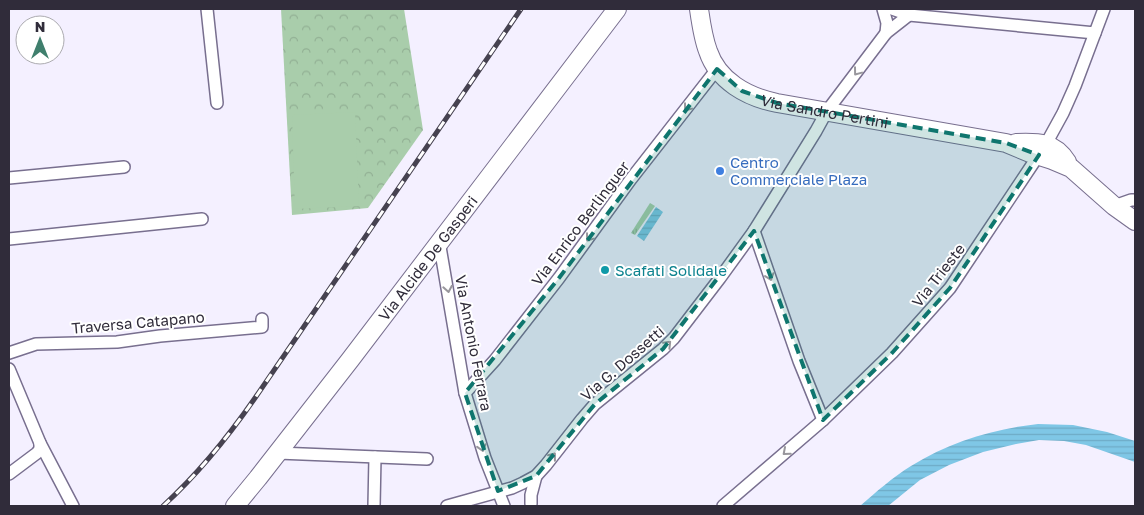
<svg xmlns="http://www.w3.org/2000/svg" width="1144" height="515" viewBox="0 0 1144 515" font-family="'Golos Text',sans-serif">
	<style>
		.grass { fill: url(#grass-tufts) }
		.park { fill: url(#park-crowns) }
		.garden { fill: #a9cdab }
		.water { fill: url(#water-rules) }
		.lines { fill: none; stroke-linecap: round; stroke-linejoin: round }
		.minor-casing { stroke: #786f8f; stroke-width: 14 }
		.primary-casing { stroke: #786f8f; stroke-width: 20 }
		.minor { stroke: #fff; stroke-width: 11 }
		.primary { stroke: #fff; stroke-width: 18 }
		.rail-casing { stroke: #464250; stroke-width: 5 }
		.rail { stroke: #fff; stroke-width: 3; stroke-dasharray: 9; stroke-linecap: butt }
		.oneway { stroke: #98969c }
		.marked { fill: #0f766e; fill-opacity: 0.2; stroke: #0f766e; stroke-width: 4; stroke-dasharray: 10 6; stroke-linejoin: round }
		.shop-dot { fill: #3f7fe0; stroke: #fff; stroke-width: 2 }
		.culture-dot { fill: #0f9aa8; stroke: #fff; stroke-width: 2 }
		.labels { text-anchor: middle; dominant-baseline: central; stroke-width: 4; stroke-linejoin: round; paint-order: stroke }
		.street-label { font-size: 15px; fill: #302c3a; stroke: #fff }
		.shop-label { font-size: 15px; fill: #366cbe; stroke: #fff; text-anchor: start }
		.culture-label { font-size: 15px; fill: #0d838f; stroke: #fff; text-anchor: start }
	</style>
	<defs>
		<pattern id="grass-tufts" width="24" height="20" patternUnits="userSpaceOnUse" patternTransform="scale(1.25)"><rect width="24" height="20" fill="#a9cdab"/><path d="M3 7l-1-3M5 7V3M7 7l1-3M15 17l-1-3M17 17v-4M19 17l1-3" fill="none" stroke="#92b094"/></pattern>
		<pattern id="park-crowns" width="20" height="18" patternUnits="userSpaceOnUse" patternTransform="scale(1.25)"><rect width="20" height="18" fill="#a9cdab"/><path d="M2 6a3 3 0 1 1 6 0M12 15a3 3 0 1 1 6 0" fill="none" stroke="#92b094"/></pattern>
		<pattern id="water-rules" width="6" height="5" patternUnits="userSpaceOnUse" patternTransform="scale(1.25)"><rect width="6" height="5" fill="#7fc7e6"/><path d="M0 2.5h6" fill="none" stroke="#6eabc6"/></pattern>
	</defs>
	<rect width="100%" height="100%" fill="#f4f0ff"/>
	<path class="grass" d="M 650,203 L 655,206 L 635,235 L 631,233 Z"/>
	<path class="park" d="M 281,9 L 404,9 L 423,130 L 368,208 L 292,215 Z"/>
	<path class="garden" d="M 355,112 L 359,206 L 295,209 L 292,115 Z"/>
	<g class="water">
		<path d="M 656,207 L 663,212 L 644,241 L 637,236 Z"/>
		<path d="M 1038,424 L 1073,425 L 1107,432 L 1135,441 L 1135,462 L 1086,445 L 1064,441 L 1039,440 L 1016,444 L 983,452 L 949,465 L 920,480 L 888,506 L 860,506 C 876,492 893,477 911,466 C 950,442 993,429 1038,424 Z"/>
	</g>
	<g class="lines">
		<g class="minor-casing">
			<g id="minor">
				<path d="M 207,9 L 217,103"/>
				<path d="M 883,9 L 887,23 L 886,33"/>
				<path d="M 892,9 L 909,15 L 1095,33"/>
				<path d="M 9,178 L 124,167"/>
				<path d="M 1114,206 L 1131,200 L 1135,200"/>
				<path d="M 754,231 L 799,361 L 823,420"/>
				<path d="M 9,239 L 202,219"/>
				<path d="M 439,241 L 465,393 L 485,458 L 504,506"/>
				<path d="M 9,353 L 36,344 L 117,342 L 160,336 L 262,327 L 262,319"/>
				<path d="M 9,369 L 40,443 L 73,506"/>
				<path d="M 465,393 L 495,360 L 559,278 L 631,179 L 717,69"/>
				<path d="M 278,453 L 427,459"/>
				<path d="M 9,474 L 37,453 L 40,449 L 40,443"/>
				<path d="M 531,504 L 531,495 L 536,476"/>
				<path d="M 374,506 L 375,457"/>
				<path d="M 447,506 L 512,488 L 523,483 L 536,476 L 546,465 L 582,419 L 595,404 L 663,349 L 674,338 L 720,278 L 754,231 L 816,131 L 827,111 L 886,33 L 909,15"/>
				<path d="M 723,506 L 823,420 L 892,353 L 950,288 L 1046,144 L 1063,113 L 1075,86 L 1104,9"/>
			</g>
		</g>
		<g class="primary-casing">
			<g id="primary">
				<path id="s1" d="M 699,9 C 701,23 703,38 708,51 C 718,81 747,97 777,103 L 1006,143 L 1030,153 L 1052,160 L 1071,168 L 1114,206 L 1135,221"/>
				<path d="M 1016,143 C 1038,142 1055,142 1067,162"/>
				<path id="s2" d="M 235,506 L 258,478 L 350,360 L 617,9"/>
			</g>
		</g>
		<use href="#minor" class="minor"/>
		<use href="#primary" class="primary"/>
		<g class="rail-casing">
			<path id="rail" d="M 163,506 C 198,474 228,437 255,398 L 521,9"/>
		</g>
		<use href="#rail" class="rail"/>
	</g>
	<defs><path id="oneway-chevron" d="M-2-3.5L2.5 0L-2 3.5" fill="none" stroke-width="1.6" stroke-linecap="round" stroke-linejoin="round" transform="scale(1.25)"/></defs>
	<g class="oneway">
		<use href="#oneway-chevron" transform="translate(857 72) rotate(127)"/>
		<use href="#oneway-chevron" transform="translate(687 108) rotate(127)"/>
		<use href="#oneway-chevron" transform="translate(589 238) rotate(127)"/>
		<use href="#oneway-chevron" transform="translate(770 277) rotate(71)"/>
		<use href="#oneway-chevron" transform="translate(448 289) rotate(80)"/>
		<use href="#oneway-chevron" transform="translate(668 344) rotate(-46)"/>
		<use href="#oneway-chevron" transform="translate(482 448) rotate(73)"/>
		<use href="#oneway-chevron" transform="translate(786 452) rotate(139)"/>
		<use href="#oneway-chevron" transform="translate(553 456) rotate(-52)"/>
	</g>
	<path class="marked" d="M 717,69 L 742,91 L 777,103 L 1006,143 L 1039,155 L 950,288 L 892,353 L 823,420 L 754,231 L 663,349 L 595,404 L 536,476 L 498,491 L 465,393 L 559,278 Z"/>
	<circle class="shop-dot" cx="720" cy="171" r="5"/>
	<circle class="culture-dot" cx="605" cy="270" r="5"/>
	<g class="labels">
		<g class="street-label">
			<text stroke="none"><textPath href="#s1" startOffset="182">Via Sandro Pertini</textPath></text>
			<text transform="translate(580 223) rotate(-53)">Via Enrico Berlinguer</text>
			<text stroke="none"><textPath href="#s2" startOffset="314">Via Alcide De Gasperi</textPath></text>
			<text transform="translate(938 275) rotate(-52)">Via Trieste</text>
			<text transform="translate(138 322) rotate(-5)">Traversa Catapano</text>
			<text transform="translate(474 343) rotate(79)">Via Antonio Ferrara</text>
			<text transform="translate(622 363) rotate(-41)">Via G. Dossetti</text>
		</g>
		<g class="shop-label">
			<text x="730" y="162">Centro<tspan x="730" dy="17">Commerciale Plaza</tspan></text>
		</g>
		<g class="culture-label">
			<text x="615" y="270">Scafati Solidale</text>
		</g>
	</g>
	<rect width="1144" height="515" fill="none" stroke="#302c3a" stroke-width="20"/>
	<g transform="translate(40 40)"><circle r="24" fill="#ffffff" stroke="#acabb0"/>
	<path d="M0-4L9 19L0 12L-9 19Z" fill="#3f7f6d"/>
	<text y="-8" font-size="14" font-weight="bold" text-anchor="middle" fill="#302c3a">N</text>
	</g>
</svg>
